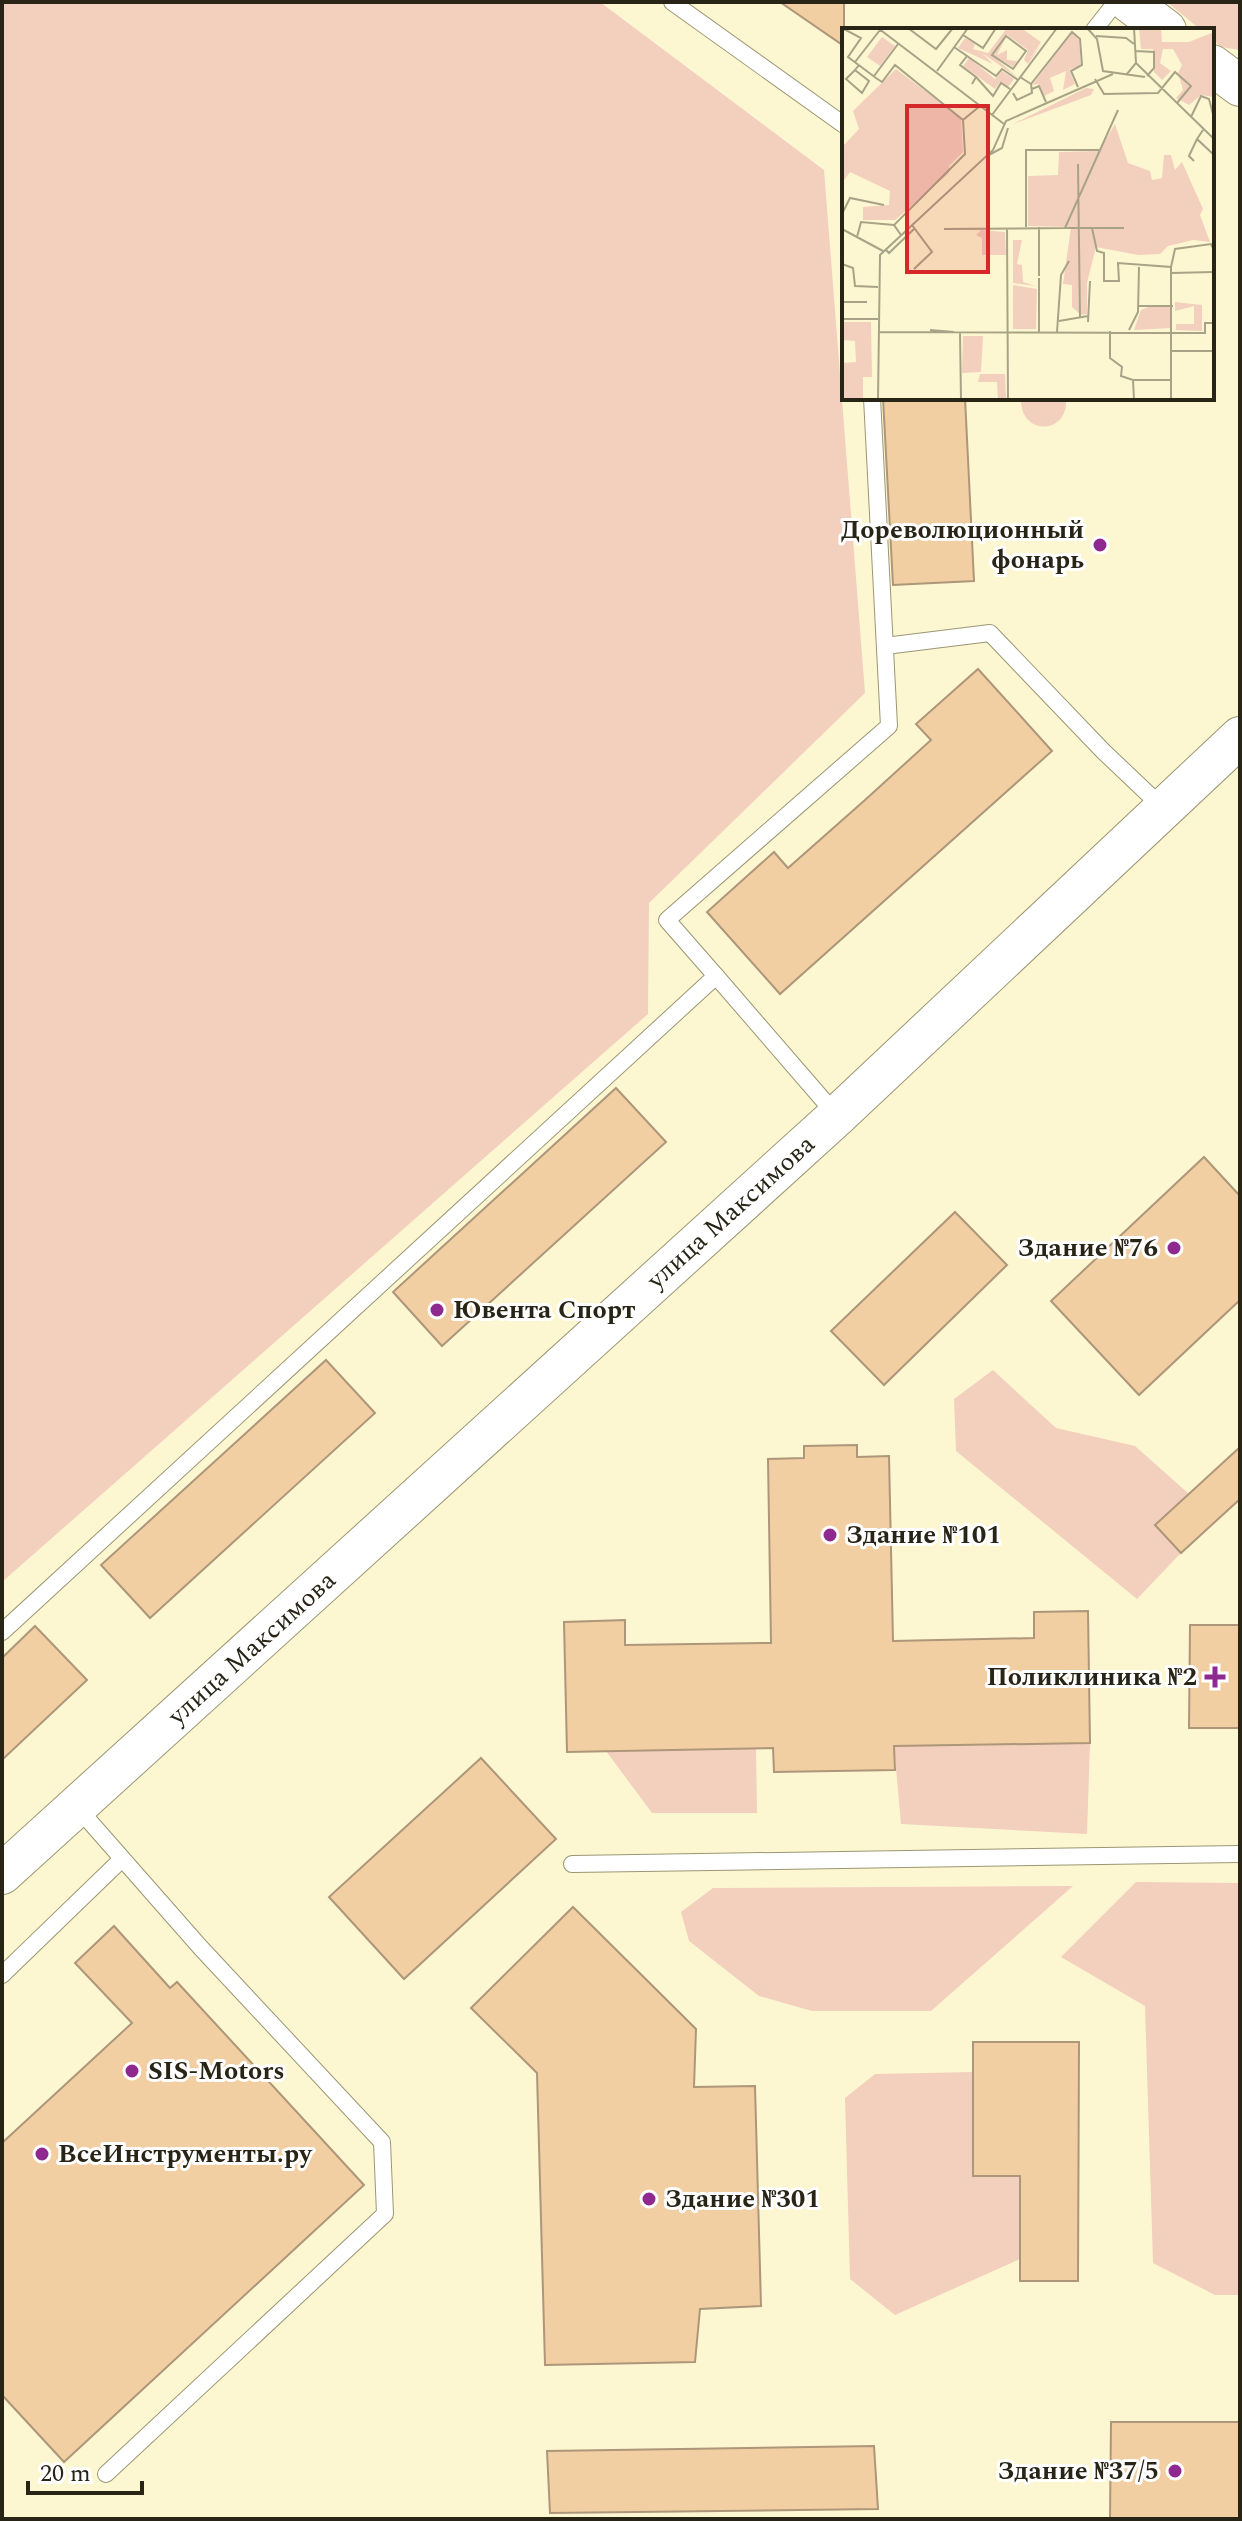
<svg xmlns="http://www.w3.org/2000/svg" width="1242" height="2521" viewBox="0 0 1242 2521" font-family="Spectral,serif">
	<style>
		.green { fill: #f3cfbe }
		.building { fill: #f2cfa3; stroke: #ad9679; stroke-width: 2 }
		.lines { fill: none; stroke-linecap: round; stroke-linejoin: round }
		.service-casing { stroke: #9b9673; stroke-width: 18 }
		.tertiary-casing { stroke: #9b9673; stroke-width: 42 }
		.service { stroke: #fff; stroke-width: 16 }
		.tertiary { stroke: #fff; stroke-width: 40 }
		.poi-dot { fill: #8e298f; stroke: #fff; stroke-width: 3 }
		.labels { text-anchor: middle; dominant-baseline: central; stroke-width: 6; stroke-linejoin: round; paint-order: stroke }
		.poi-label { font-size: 26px; font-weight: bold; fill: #282517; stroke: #fff; text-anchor: start }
		.street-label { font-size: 26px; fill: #282517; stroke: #fff }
		.inset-road { fill: none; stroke: #a8a387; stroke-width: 2 }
		.view { fill: #d62828; fill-opacity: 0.15; stroke: #d62828; stroke-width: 4 }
		.inset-edge { fill: none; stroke: #282517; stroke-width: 4 }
	</style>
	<rect width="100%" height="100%" fill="#fdf7d1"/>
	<g class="green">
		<path d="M 2,2 L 600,2 L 824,170 L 865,693 L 649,903 L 648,1014 L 2,1582 Z"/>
		<path d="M 1167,2 L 1240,2 L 1240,50 L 1221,47 L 1212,39 L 1212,30 L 1201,30 Z"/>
		<path d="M 1021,398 L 1066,398 C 1069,436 1019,436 1021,398 Z"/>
		<path d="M 993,1370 L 1056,1428 L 1135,1446 L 1189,1494 L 1156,1525 L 1181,1553 L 1137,1599 L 956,1451 L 954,1399 Z"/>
		<path d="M 1090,1743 L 1087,1834 L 901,1824 L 894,1746 Z"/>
		<path d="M 756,1749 L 757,1813 L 652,1813 L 606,1751 Z"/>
		<path d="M 1136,1882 L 1240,1883 L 1240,2295 L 1215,2295 L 1153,2263 L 1145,2006 L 1061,1957 Z"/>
		<path d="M 1073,1886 L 931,2011 L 812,2011 L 759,1996 L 689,1941 L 681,1912 L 713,1888 Z"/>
		<path d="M 973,2072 L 1020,2176 L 1020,2259 L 895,2315 L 850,2279 L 845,2098 L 875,2074 Z"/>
	</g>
	<g class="building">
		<path d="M 780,2 L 844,2 L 844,46 Z"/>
		<path d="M 883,398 L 965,398 L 974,581 L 893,585 Z"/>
		<path d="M 978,669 L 1052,751 L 780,994 L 707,912 L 774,852 L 788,868 L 865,800 L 931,740 L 916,724 Z"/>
		<path d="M 616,1088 L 666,1142 L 442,1346 L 393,1292 Z"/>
		<path d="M 1204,1157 L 1240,1196 L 1240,1300 L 1139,1395 L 1051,1301 Z"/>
		<path d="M 955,1212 L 1007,1265 L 884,1385 L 831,1331 Z"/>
		<path d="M 326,1360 L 375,1413 L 150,1618 L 101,1565 Z"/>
		<path d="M 857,1445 L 857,1457 L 889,1456 L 893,1641 L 1034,1638 L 1034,1612 L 1088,1611 L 1090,1743 L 894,1746 L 895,1770 L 774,1772 L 773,1748 L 567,1752 L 564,1622 L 625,1620 L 625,1645 L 771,1643 L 768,1459 L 804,1458 L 804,1446 Z"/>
		<path d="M 1240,1447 L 1240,1499 L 1181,1553 L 1155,1525 Z"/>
		<path d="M 1190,1625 L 1240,1625 L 1240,1728 L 1189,1728 Z"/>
		<path d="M 35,1626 L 87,1680 L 2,1760 L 2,1658 Z"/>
		<path d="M 481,1758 L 556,1839 L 404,1979 L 329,1897 Z"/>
		<path d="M 573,1907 L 696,2029 L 694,2087 L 755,2086 L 761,2306 L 700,2309 L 695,2362 L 545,2365 L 537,2073 L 471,2008 Z"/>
		<path d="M 114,1926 L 170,1988 L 177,1982 L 364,2185 L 64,2462 L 2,2395 L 2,2143 L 132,2023 L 75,1963 Z"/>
		<path d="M 973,2042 L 1079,2042 L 1078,2281 L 1020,2281 L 1020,2176 L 973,2176 Z"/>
		<path d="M 1111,2422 L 1240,2422 L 1240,2519 L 1110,2519 Z"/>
		<path d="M 874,2446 L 878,2509 L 550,2513 L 547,2451 Z"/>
	</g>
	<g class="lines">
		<g class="service-casing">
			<g id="service">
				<path d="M 672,2 L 844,125"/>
				<path d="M 1094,30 L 1116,2"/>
				<path d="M 885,646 L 990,633 L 1103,751 L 1163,808"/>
				<path d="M 716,976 L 837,1116"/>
				<path d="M 2,1632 L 716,976 L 667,920 L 889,726 L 872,398"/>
				<path d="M 77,1807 L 200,1947 L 382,2142 L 385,2214 L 106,2474"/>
				<path d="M 572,1864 L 1240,1854"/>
				<path d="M 2,1975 L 122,1859"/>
			</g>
		</g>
		<g class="tertiary-casing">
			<g id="tertiary">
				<path d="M 1129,2 L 1166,30"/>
				<path d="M 1212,65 L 1240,86"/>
				<path d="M 2,1874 L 837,1116 L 1240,737"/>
			</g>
		</g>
		<use href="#service" class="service"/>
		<use href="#tertiary" class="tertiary"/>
	</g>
	<g class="poi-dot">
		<circle cx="1100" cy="545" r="8"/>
		<circle cx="1174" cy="1248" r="8"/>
		<circle cx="437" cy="1310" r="8"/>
		<circle cx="830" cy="1535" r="8"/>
		<path d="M1211 1665h8v8h8v8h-8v8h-8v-8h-8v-8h8z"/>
		<circle cx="132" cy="2071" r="8"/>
		<circle cx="42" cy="2154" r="8"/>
		<circle cx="649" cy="2199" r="8"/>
		<circle cx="1175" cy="2471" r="8"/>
	</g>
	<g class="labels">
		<g class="poi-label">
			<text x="1084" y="530" text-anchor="end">Дореволюционный<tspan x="1084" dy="30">фонарь</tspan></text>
			<text x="1158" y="1248" text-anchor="end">Здание №76</text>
			<text x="453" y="1310">Ювента Спорт</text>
			<text x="846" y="1535">Здание №101</text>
			<text x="1197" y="1677" text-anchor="end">Поликлиника №2</text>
			<text x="148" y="2071">SIS-Motors</text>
			<text x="58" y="2154">ВсеИнструменты.ру</text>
			<text x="665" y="2199">Здание №301</text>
			<text x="1159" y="2471" text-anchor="end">Здание №37/5</text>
		</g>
		<g class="street-label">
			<text transform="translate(731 1212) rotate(-42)">улица Максимова</text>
			<text transform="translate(252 1648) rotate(-42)">улица Максимова</text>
		</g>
	</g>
	<g transform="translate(842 28)">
		<rect width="372" height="372" fill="#fdf7d1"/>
		<path d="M 165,0 L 179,0 L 199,14 L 187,32 L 200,15 L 186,36 L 182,32 L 186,22 L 165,7 L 155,27 L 165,22 L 165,32 L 175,33 L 171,39 L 149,26 L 176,50 L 140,25 L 151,36 L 116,20 L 123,10 L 133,16 L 131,21 L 146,25 ZM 297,0 L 319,0 L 320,14 L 347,14 L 372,4 L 372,69 L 359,67 L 347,77 L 334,70 L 341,62 L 336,45 L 340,37 L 331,21 L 321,21 L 318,35 L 329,43 L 320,52 L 312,44 L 311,21 L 299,21 ZM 230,5 L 237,12 L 239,37 L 227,42 L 233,56 L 221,62 L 224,43 L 208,50 L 212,63 L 202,68 L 197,56 L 190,57 ZM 40,9 L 53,18 L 38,38 L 25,29 ZM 127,30 L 153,51 L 160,43 L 172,51 L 166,59 L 158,54 L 153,61 L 121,38 ZM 54,41 L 119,90 L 121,124 L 107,138 L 107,145 L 53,192 L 21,192 L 21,179 L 47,177 L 48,163 L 8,144 L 0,155 L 0,119 L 17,101 L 11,83 ZM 244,60 L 252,61 L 249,67 L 171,96 ZM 273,96 L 286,135 L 308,143 L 310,152 L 320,150 L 322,127 L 329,127 L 333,142 L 340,134 L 361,181 L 358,187 L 368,214 L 351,212 L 326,218 L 318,226 L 296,227 L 254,219 L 245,255 L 245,286 L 239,287 L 230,279 L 230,257 L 221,256 L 229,199 L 186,198 L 186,148 L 216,147 L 217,124 L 257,123 ZM 139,202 L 163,204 L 164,227 L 140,227 L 140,210 L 134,207 ZM 171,212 L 180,212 L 175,236 L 180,237 L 181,254 L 194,258 L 171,255 ZM 171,257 L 195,261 L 194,301 L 171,301 ZM 333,274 L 360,277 L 360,303 L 334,302 L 334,296 L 352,296 L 352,278 L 333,283 ZM 306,279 L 330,279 L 329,300 L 292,302 L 299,282 ZM 0,294 L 29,294 L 30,349 L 21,349 L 21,371 L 0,371 L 0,335 L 14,334 L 13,313 L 0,312 ZM 121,308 L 141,308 L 139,344 L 120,345 ZM 138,346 L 163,346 L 164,372 L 156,372 L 155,354 L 136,354 Z" fill="#f3cfbe"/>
		<path class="inset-road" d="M 0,0 L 19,10 L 6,29 L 34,50 L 40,54 L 53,37 L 121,92M 36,0 L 162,96M 66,0 L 94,21 L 111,0M 245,0 L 255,11 L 261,43 L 303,49M 121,7 L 141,20 L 154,0M 164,8 L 184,23 L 171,41 L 150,27 ZM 254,8 L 284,10 L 292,16M 112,19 L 125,28 L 118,37 L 134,49 L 130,56M 294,23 L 312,24 L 312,40 L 305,48M 125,28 L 154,48 L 160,41 L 176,52M 13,34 L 38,2M 294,35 L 372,111M 13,42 L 4,51 L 20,65 L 27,53 L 13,42 L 17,37M 95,43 L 126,0M 285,46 L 294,35 L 292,0M 32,48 L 56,16M 134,49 L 151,68 L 159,55 L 168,61M 178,49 L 189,56 L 230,4 L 238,11 L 240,37 L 229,43 L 236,59M 253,51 L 262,66 L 316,65 L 333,44 L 349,58 L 335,75M 190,61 L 197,58 L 204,74M 171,65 L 175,72 L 190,65 L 189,56M 150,87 L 215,0M 349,89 L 359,68 L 367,71 L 372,90M 361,102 L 355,111 L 372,127M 145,128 L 160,120 L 166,100M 352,133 L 347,128 L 355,111M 236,136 L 237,217 L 237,210M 0,186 L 8,170 L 42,177M 70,197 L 90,224 L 72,241M 184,199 L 184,122 L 257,122M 197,199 L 197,248M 165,200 L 166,372M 223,200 L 282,200M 250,200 L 255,223 L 262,225 L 262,253 L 277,253 L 276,235 L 329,239 L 329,372M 0,201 L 41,223M 102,201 L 223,200 L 276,82M 59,207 L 52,197 L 123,126 L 121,92 L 138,78M 15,209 L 19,194 L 52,197M 237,217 L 238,289M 43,221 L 47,225 L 73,200M 0,236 L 11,240 L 13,258 L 36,259M 329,239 L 333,221 L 369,216 L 372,222M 329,245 L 372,244M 197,250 L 197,304M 0,274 L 25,274M 296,278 L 331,278M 0,291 L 36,291M 217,293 L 246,288M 246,294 L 248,253M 88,302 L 112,304M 287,302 L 296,284 L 297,239M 268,303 L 268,330 L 280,339 L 279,348 L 291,352M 36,304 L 363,305 L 363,295 L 372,295M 215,304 L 219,247 L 227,233M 118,305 L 119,372M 330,323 L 372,323M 36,372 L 38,227 L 151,122 L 164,93 L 271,46M 292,372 L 291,352 L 329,352M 371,372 L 371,324"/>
		<path class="view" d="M 65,78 L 146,78 L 146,244 L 65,244 Z"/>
		<rect width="372" height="372" class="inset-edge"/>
	</g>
	<rect width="1242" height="2521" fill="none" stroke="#282517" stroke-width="8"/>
	<path d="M28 2481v12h114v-12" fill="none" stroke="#282517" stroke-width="4"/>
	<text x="40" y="2481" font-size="24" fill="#282517" stroke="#ffffff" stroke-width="6" paint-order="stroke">20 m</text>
</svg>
